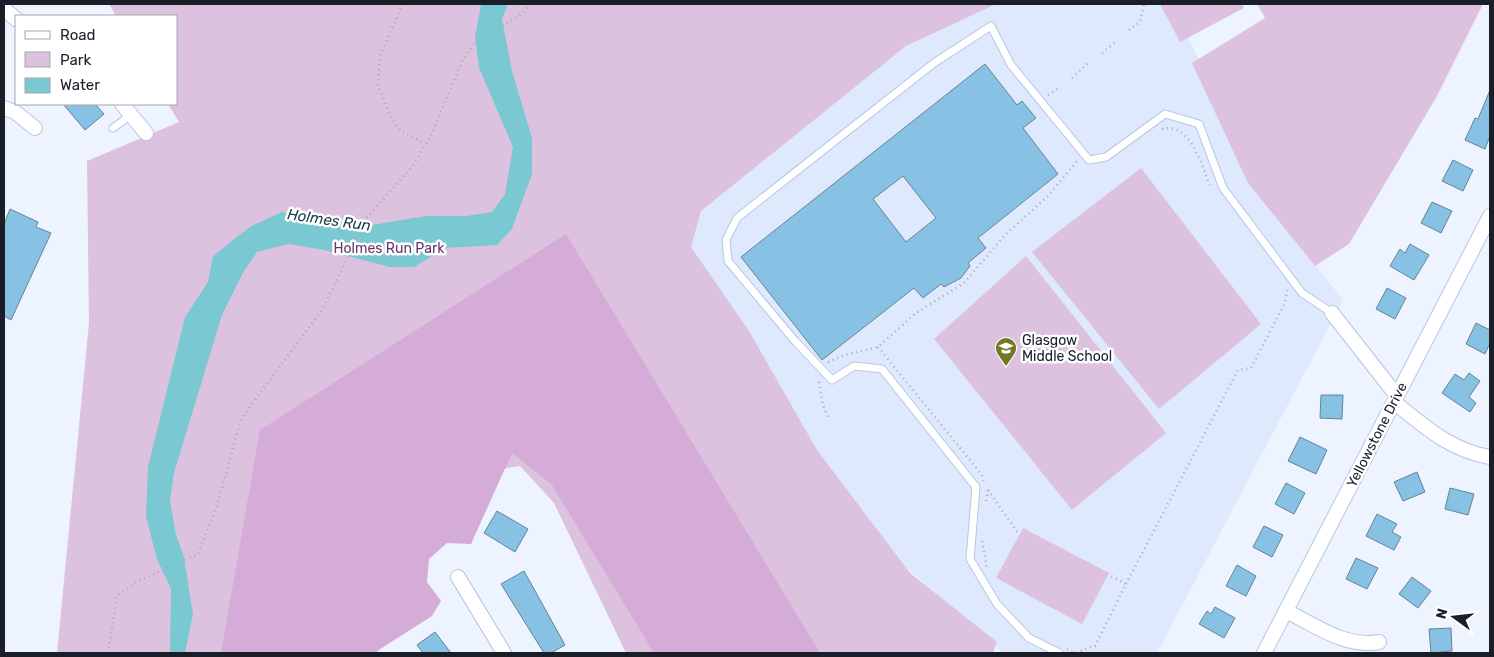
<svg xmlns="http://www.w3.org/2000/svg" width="1494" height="657" viewBox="0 0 1494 657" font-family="Rubik,sans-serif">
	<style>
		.built { fill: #dfe9fe }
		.green { fill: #dcc2de }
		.forest { fill: #d5abd8 }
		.water { fill: #7ac9d2 }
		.building { fill: #87c2e4; stroke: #678393; fill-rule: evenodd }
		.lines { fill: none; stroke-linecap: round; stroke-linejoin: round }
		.service-casing { stroke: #b8c6e1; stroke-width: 9 }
		.minor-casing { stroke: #b8c6e1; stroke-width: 16 }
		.path { stroke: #a6abb7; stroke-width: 2.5; stroke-dasharray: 1 4; stroke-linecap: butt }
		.service { stroke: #fff; stroke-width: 7 }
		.minor { stroke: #fff; stroke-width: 14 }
		.labels { text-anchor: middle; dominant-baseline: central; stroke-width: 5; stroke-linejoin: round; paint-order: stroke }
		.park-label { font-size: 14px; fill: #68346d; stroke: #fff }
		.poi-label { font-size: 14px; fill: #1a1e28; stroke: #fff; text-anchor: start }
		.street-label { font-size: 14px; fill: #1a1e28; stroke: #fff }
		.water-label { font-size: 15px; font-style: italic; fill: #173d41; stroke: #fff }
	</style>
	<rect width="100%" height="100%" fill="#edf3ff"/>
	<path class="built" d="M 858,4 L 1174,4 L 1256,191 L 1343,300 L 1157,653 L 1003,653 L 754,433 L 615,249 Z"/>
	<g class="green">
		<path d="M 109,4 L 996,4 L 906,46 L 701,211 L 691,247 L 749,331 L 817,450 L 910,573 L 997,642 L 993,653 L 626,653 L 554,503 L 520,466 L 487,471 L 393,612 L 377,653 L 57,653 L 89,323 L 87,161 L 179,122 L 168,104 L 176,104 L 176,16 L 116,16 Z"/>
		<path d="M 1160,4 L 1242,4 L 1244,8 L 1180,42 Z"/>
		<path d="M 1257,4 L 1483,4 L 1437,96 L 1349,244 L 1315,266 L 1248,183 L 1192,63 L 1265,18 Z"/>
		<path d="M 1141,168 L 1261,324 L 1159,409 L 1032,252 Z"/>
		<path d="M 1026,256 L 1166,433 L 1072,510 L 934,339 Z"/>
		<path d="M 1023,528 L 1109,573 L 1082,624 L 996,578 Z"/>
	</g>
	<path class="forest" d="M 566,234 L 820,653 L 654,653 L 552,485 L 512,453 L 471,544 L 447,543 L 429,559 L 427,582 L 441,601 L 432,616 L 374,653 L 221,653 L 260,430 Z"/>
	<path class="water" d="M 481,4 L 508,4 L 502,19 L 512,71 L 532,138 L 532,174 L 512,229 L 497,245 L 445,248 L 414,267 L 390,267 L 324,250 L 288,244 L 257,252 L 244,271 L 222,315 L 174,473 L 170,501 L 176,535 L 184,557 L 193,614 L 185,653 L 170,653 L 171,589 L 157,559 L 146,517 L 148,467 L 185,317 L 208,282 L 213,256 L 251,226 L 282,212 L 332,223 L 366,226 L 426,216 L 466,216 L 492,212 L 505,194 L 513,147 L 479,68 L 475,37 Z"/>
	<g class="building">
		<path d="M 985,64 L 1017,105 L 1022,101 L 1036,118 L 1023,128 L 1058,174 L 978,238 L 986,248 L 968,263 L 970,266 L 961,278 L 944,287 L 941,284 L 923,298 L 914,288 L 822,360 L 741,257 ZM 903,176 L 936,218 L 906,242 L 873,199 Z"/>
		<path d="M 1490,90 L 1490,136 L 1485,149 L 1465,140 L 1475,118 L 1478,119 Z"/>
		<path d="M 63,104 L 95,104 L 104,114 L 85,130 Z"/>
		<path d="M 1453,160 L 1473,170 L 1463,191 L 1442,181 Z"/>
		<path d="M 1432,202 L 1452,211 L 1441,233 L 1421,223 Z"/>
		<path d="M 10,209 L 38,222 L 36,227 L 51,233 L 11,320 L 4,316 L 4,224 Z"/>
		<path d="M 1410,244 L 1429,255 L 1414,280 L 1390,266 L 1400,249 L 1405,253 Z"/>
		<path d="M 1387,288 L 1406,298 L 1395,319 L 1376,309 Z"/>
		<path d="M 1476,323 L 1490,330 L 1490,343 L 1485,354 L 1466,344 Z"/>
		<path d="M 1469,373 L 1480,381 L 1469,397 L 1476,403 L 1470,412 L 1442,393 L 1455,374 L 1464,380 Z"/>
		<path d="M 1321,395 L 1343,395 L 1342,419 L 1320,418 Z"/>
		<path d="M 1300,437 L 1327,450 L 1316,474 L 1288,461 Z"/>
		<path d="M 1417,472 L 1425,492 L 1403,501 L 1394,482 Z"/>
		<path d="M 1286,483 L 1305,493 L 1294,514 L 1275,504 Z"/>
		<path d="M 1450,488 L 1474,494 L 1468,515 L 1445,509 Z"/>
		<path d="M 497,511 L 528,529 L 515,552 L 484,533 Z"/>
		<path d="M 1377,514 L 1397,524 L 1392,532 L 1401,537 L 1394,550 L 1366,536 Z"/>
		<path d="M 1264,526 L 1283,535 L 1272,557 L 1253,547 Z"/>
		<path d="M 1356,558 L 1378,568 L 1367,589 L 1346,579 Z"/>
		<path d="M 1237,565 L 1256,576 L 1246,596 L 1226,586 Z"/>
		<path d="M 524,571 L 565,645 L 551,653 L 544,653 L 501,584 Z"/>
		<path d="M 1412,577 L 1431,591 L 1418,608 L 1399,594 Z"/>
		<path d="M 1215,607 L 1235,618 L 1224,638 L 1199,624 L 1207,611 L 1211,614 Z"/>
		<path d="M 1451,628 L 1452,651 L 1431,653 L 1429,629 Z"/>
		<path d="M 435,632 L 451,653 L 423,653 L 417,645 Z"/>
	</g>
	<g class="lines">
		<g class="service-casing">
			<g id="service">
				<path d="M 113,128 L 131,115"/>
				<path d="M 1059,653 L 1029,638 L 997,604 L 970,559 L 976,487 L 882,369 L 854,366 L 832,380 L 795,341 L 728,261 L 726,240 L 737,218 L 934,63 L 991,26 L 1011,65 L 1089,160 L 1106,157 L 1165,114 L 1199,124 L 1223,188 L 1302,293 L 1332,313"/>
			</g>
		</g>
		<g class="minor-casing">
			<g id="minor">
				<path d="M 4,9 L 16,19"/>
				<path d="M 122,104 L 146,133"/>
				<path d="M 4,108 L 15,112 L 35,128"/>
				<path d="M 1332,313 L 1397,396"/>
				<path d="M 1394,402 C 1424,426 1451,451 1490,457"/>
				<path d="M 458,577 L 504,653"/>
				<path d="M 1286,611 C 1315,625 1345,648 1379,642"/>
				<path d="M 1264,653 L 1490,216"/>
			</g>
		</g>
		<g class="path">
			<path d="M 403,4 L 380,56 L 378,85 L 391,118 L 400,130 L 425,144"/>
			<path d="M 1129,30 L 1140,22 L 1144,4"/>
			<path d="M 1102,53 L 1117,41"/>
			<path d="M 1072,78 L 1089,62"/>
			<path d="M 1048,95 L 1061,87"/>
			<path d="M 1162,129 C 1191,122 1201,165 1210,185"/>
			<path d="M 878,347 L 982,475 L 984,481"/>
			<path d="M 828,362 L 845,355 L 878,347 L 916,313 L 964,283 L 1005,235 L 1048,196 L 1078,160"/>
			<path d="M 819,382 L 823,405 L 829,419"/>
			<path d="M 988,490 L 1018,533"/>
			<path d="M 986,501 L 988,490"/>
			<path d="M 982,541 L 987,568"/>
			<path d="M 1126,584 L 1238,370 L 1251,368 L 1285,303 L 1287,290"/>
			<path d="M 1067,649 L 1074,653 L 1095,646 L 1126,584 L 1111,576"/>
			<path d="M 108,653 L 117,596 L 138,581 L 198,554 L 217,506 L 241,419 L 322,310 L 342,270 L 361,224 L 412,167 L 431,135 L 463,59 L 473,45 L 520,15 L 530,4"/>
		</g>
		<use href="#service" class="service"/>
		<use href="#minor" class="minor"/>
	</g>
	<defs>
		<g id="school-pin" transform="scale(1.125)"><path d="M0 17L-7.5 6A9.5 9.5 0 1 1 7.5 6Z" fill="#707a25" stroke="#fff"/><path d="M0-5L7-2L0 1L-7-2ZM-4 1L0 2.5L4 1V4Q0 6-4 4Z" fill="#fff"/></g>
	</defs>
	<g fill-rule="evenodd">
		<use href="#school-pin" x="1006" y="348"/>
	</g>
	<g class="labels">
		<g class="park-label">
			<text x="389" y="248">Holmes Run Park</text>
		</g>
		<g class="poi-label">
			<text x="1022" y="340">Glasgow<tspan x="1022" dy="16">Middle School</tspan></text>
		</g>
		<g class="street-label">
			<text transform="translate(1377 435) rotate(-63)">Yellowstone Drive</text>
		</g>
		<g class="water-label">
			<text transform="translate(329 220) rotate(8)">Holmes Run</text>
		</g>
	</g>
	<rect width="1494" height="657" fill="none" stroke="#1a1e28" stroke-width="10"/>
	<rect x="15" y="15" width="162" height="90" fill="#ffffff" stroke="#a3a5a9"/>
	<rect x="25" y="31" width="25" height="8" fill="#ffffff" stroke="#a3a5a9"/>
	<text x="60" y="40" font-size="15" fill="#1a1e28">Road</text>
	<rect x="25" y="52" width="25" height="15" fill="#dcc2de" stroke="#a3a5a9"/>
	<text x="60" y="65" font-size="15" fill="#1a1e28">Park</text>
	<rect x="25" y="78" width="25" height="15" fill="#7ac9d2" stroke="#a3a5a9"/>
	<text x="60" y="90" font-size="15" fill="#1a1e28">Water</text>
	<g transform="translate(1454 617) rotate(285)" stroke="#ffffff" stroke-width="4" paint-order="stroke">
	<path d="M0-4L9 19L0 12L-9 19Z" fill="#1a1e28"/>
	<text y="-8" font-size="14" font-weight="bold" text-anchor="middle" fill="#1a1e28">N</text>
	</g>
</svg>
